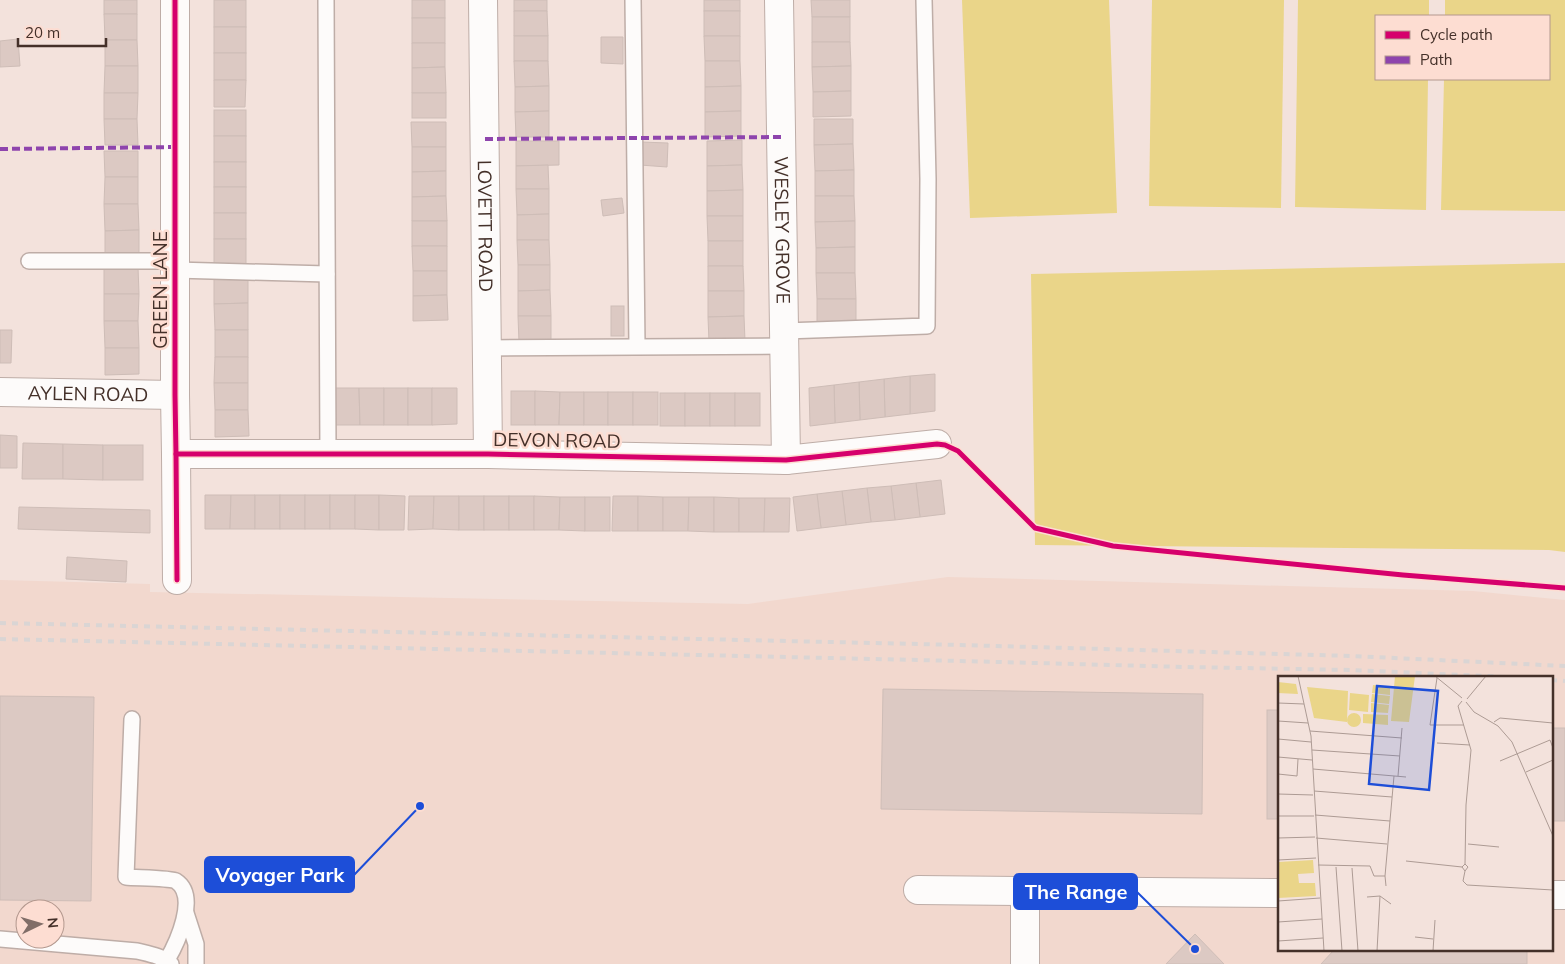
<svg xmlns="http://www.w3.org/2000/svg" width="1565" height="964" viewBox="0 0 1565 964" font-family="Mulish,sans-serif">
	<style>
		.built { fill: #f2d8ce; fill-rule: evenodd }
		.green { fill: #ead589 }
		.building { fill: #dcc9c3; stroke: #cebdb7 }
		.lines { fill: none; stroke-linecap: round; stroke-linejoin: round }
		.lane-casing { stroke: #beada7; stroke-width: 18 }
		.street-casing { stroke: #beada7; stroke-width: 30 }
		.lane { stroke: #fdfbfa; stroke-width: 15 }
		.street { stroke: #fdfbfa; stroke-width: 28 }
		.rail { stroke: #dad5d4; stroke-width: 4; stroke-dasharray: 6 6; stroke-linecap: butt }
		.quiet { stroke: #8e44ad; stroke-width: 4; stroke-dasharray: 8 4; stroke-linecap: butt }
		.cycleway-casing { stroke: #fdddd2; stroke-width: 8 }
		.cycleway { stroke: #d6006c; stroke-width: 5 }
		.labels { text-anchor: middle; dominant-baseline: central; stroke-width: 5; stroke-linejoin: round; paint-order: stroke }
		.street-label { font-size: 19px; fill: #443029; stroke: #fdddd2 }
		.inset-road { fill: none; stroke: #ad9b94; stroke-width: 1 }
		.view { fill: #1d4ed8; fill-opacity: 0.15; stroke: #1d4ed8; stroke-width: 2.5 }
		.inset-edge { fill: none; stroke: #443029; stroke-width: 2.5 }
		.leader { fill: none; stroke: #1d4ed8; stroke-width: 2 }
		.callout-dot { fill: #1d4ed8; stroke: #fdddd2; stroke-width: 2 }
		.callout { fill: #1d4ed8; stroke: #1d4ed8; stroke-width: 2 }
		.callout-label { font-size: 20px; text-anchor: middle; font-weight: bold; fill: #fff }
	</style>
	<rect width="100%" height="100%" fill="#f3e2dc"/>
	<path class="built" d="M 948,577 L 1473,591 L 1565,600 L 1565,964 L 0,964 L 0,580 L 150,584 L 150,592 L 748,604 ZM 1279,678 L 1551,678 L 1551,950 L 1279,950 ZM 25,909 L 55,909 L 55,939 L 25,939 Z"/>
	<g class="green">
		<path d="M 962,0 L 1109,0 L 1117,213 L 970,218 Z"/>
		<path d="M 1152,0 L 1284,0 L 1281,208 L 1149,206 Z"/>
		<path d="M 1298,0 L 1429,0 L 1429,16 L 1376,16 L 1376,79 L 1428,79 L 1426,210 L 1295,207 Z"/>
		<path d="M 1445,0 L 1565,0 L 1565,211 L 1441,210 L 1444,79 L 1549,79 L 1549,16 L 1445,16 Z"/>
		<path d="M 1565,263 L 1565,552 L 1549,550 L 1035,545 L 1031,274 Z"/>
	</g>
	<g class="building">
		<rect x="104" y="0" width="33" height="14"/>
		<rect x="214" y="0" width="32" height="27"/>
		<rect x="412" y="0" width="33" height="18"/>
		<rect x="514" y="0" width="33" height="11"/>
		<rect x="704" y="0" width="36" height="11"/>
		<path d="M 811,0 L 850,0 L 850,17 L 812,17 Z"/>
		<path d="M 514,11 L 547,11 L 548,36 L 514,36 Z"/>
		<rect x="704" y="11" width="36" height="25"/>
		<path d="M 104,14 L 137,14 L 137,40 L 105,40 Z"/>
		<rect x="812" y="17" width="38" height="25"/>
		<rect x="412" y="18" width="33" height="25"/>
		<rect x="214" y="27" width="32" height="26"/>
		<rect x="514" y="36" width="34" height="25"/>
		<path d="M 704,36 L 740,36 L 740,61 L 705,61 Z"/>
		<path d="M 601,37 L 623,37 L 623,64 L 601,63 Z"/>
		<path d="M 18,39 L 20,66 L 0,67 L 0,41 Z"/>
		<path d="M 105,40 L 137,40 L 138,66 L 105,66 Z"/>
		<path d="M 812,42 L 850,42 L 851,66 L 812,67 Z"/>
		<path d="M 412,43 L 445,43 L 445,67 L 412,68 Z"/>
		<rect x="214" y="53" width="32" height="27"/>
		<path d="M 514,61 L 548,61 L 549,86 L 515,87 Z"/>
		<path d="M 705,61 L 740,61 L 741,86 L 705,87 Z"/>
		<path d="M 105,66 L 138,66 L 138,93 L 104,93 Z"/>
		<path d="M 851,66 L 851,91 L 813,92 L 812,67 Z"/>
		<path d="M 445,67 L 446,93 L 412,93 L 412,68 Z"/>
		<path d="M 214,80 L 246,80 L 245,107 L 214,107 Z"/>
		<path d="M 549,86 L 549,111 L 515,112 L 515,87 Z"/>
		<path d="M 741,86 L 741,111 L 705,112 L 705,87 Z"/>
		<path d="M 851,91 L 851,116 L 813,117 L 813,92 Z"/>
		<path d="M 104,93 L 138,93 L 137,119 L 104,119 Z"/>
		<rect x="412" y="93" width="34" height="25"/>
		<rect x="214" y="110" width="32" height="26"/>
		<path d="M 549,111 L 549,137 L 516,137 L 515,112 Z"/>
		<path d="M 741,111 L 741,136 L 705,137 L 705,112 Z"/>
		<path d="M 104,119 L 137,119 L 138,145 L 105,145 Z"/>
		<path d="M 814,119 L 853,119 L 853,144 L 814,145 Z"/>
		<path d="M 411,122 L 446,122 L 446,147 L 412,147 Z"/>
		<rect x="214" y="136" width="32" height="26"/>
		<path d="M 742,140 L 742,165 L 707,166 L 707,141 Z"/>
		<path d="M 516,141 L 559,141 L 559,165 L 516,166 Z"/>
		<path d="M 641,142 L 668,143 L 667,167 L 640,165 Z"/>
		<path d="M 853,144 L 854,170 L 815,171 L 814,145 Z"/>
		<path d="M 412,147 L 446,147 L 446,171 L 412,172 Z"/>
		<path d="M 104,151 L 138,151 L 138,177 L 105,177 Z"/>
		<rect x="214" y="162" width="32" height="25"/>
		<path d="M 548,165 L 549,189 L 516,189 L 516,166 Z"/>
		<path d="M 742,165 L 743,190 L 707,191 L 707,166 Z"/>
		<path d="M 854,170 L 854,196 L 815,196 L 815,171 Z"/>
		<path d="M 446,171 L 446,196 L 412,197 L 412,172 Z"/>
		<path d="M 105,177 L 138,177 L 138,204 L 104,204 Z"/>
		<rect x="214" y="187" width="32" height="26"/>
		<path d="M 516,189 L 549,189 L 549,214 L 517,215 Z"/>
		<path d="M 743,190 L 743,216 L 707,216 L 707,191 Z"/>
		<path d="M 446,196 L 447,221 L 412,221 L 412,197 Z"/>
		<path d="M 815,196 L 854,196 L 855,221 L 815,222 Z"/>
		<path d="M 622,198 L 624,213 L 603,216 L 601,200 Z"/>
		<path d="M 104,204 L 138,204 L 139,230 L 105,231 Z"/>
		<rect x="214" y="213" width="32" height="26"/>
		<path d="M 549,214 L 549,240 L 517,240 L 517,215 Z"/>
		<path d="M 707,216 L 743,216 L 743,241 L 708,241 Z"/>
		<rect x="412" y="221" width="35" height="25"/>
		<path d="M 855,221 L 855,247 L 816,248 L 815,222 Z"/>
		<path d="M 139,230 L 139,257 L 105,257 L 105,231 Z"/>
		<rect x="214" y="239" width="32" height="26"/>
		<path d="M 517,240 L 549,240 L 550,265 L 518,265 Z"/>
		<rect x="708" y="241" width="35" height="25"/>
		<path d="M 412,246 L 447,246 L 447,271 L 413,271 Z"/>
		<path d="M 855,247 L 855,273 L 816,273 L 816,248 Z"/>
		<path d="M 518,265 L 550,265 L 550,290 L 518,291 Z"/>
		<path d="M 708,266 L 743,266 L 744,291 L 708,291 Z"/>
		<path d="M 104,267 L 138,267 L 139,294 L 104,294 Z"/>
		<path d="M 413,271 L 447,271 L 447,295 L 413,296 Z"/>
		<path d="M 816,273 L 855,273 L 856,299 L 817,299 Z"/>
		<path d="M 214,277 L 248,277 L 248,303 L 214,304 Z"/>
		<path d="M 550,290 L 551,316 L 518,316 L 518,291 Z"/>
		<path d="M 708,291 L 744,291 L 744,316 L 708,317 Z"/>
		<path d="M 104,294 L 139,294 L 138,321 L 104,321 Z"/>
		<path d="M 447,295 L 448,320 L 413,321 L 413,296 Z"/>
		<path d="M 817,299 L 856,299 L 856,324 L 817,325 Z"/>
		<path d="M 248,303 L 248,330 L 215,330 L 214,304 Z"/>
		<rect x="611" y="306" width="13" height="30"/>
		<path d="M 518,316 L 551,316 L 551,341 L 519,342 Z"/>
		<path d="M 744,316 L 745,341 L 709,342 L 708,317 Z"/>
		<path d="M 104,321 L 138,321 L 139,348 L 105,348 Z"/>
		<path d="M 0,330 L 12,330 L 11,363 L 0,363 Z"/>
		<rect x="215" y="330" width="33" height="27"/>
		<path d="M 105,348 L 139,348 L 139,374 L 105,375 Z"/>
		<path d="M 215,357 L 248,357 L 248,383 L 214,383 Z"/>
		<path d="M 935,374 L 935,411 L 910,414 L 910,376 Z"/>
		<path d="M 910,376 L 910,414 L 885,417 L 884,379 Z"/>
		<path d="M 884,379 L 885,417 L 860,420 L 859,382 Z"/>
		<path d="M 859,382 L 860,420 L 835,423 L 834,385 Z"/>
		<path d="M 214,383 L 248,383 L 248,410 L 215,410 Z"/>
		<path d="M 834,385 L 835,423 L 810,426 L 809,388 Z"/>
		<path d="M 335,388 L 359,388 L 360,425 L 335,425 Z"/>
		<path d="M 359,388 L 384,388 L 384,425 L 360,425 Z"/>
		<rect x="384" y="388" width="24" height="37"/>
		<rect x="408" y="388" width="24" height="37"/>
		<path d="M 432,388 L 457,388 L 457,424 L 432,425 Z"/>
		<rect x="511" y="391" width="24" height="34"/>
		<path d="M 535,391 L 560,392 L 559,425 L 535,425 Z"/>
		<path d="M 560,392 L 584,392 L 584,425 L 559,425 Z"/>
		<rect x="584" y="392" width="24" height="33"/>
		<rect x="608" y="392" width="25" height="33"/>
		<rect x="633" y="392" width="25" height="33"/>
		<rect x="660" y="393" width="25" height="33"/>
		<rect x="685" y="393" width="25" height="33"/>
		<rect x="710" y="393" width="25" height="33"/>
		<rect x="735" y="393" width="25" height="33"/>
		<path d="M 215,410 L 248,410 L 249,436 L 215,437 Z"/>
		<path d="M 0,435 L 17,436 L 17,468 L 0,468 Z"/>
		<path d="M 23,443 L 63,444 L 63,479 L 22,479 Z"/>
		<path d="M 63,444 L 103,445 L 103,480 L 63,479 Z"/>
		<rect x="103" y="445" width="40" height="35"/>
		<path d="M 941,480 L 945,514 L 920,517 L 916,483 Z"/>
		<path d="M 916,483 L 920,517 L 895,520 L 891,486 Z"/>
		<path d="M 891,486 L 895,520 L 871,522 L 867,488 Z"/>
		<path d="M 867,488 L 871,522 L 846,525 L 842,491 Z"/>
		<path d="M 842,491 L 846,525 L 821,528 L 817,494 Z"/>
		<path d="M 817,494 L 821,528 L 797,531 L 793,497 Z"/>
		<path d="M 205,495 L 231,495 L 230,529 L 205,529 Z"/>
		<path d="M 231,495 L 255,495 L 255,529 L 230,529 Z"/>
		<rect x="255" y="495" width="25" height="34"/>
		<rect x="280" y="495" width="25" height="34"/>
		<rect x="305" y="495" width="25" height="34"/>
		<rect x="330" y="495" width="25" height="34"/>
		<path d="M 355,495 L 379,495 L 379,530 L 355,529 Z"/>
		<path d="M 379,495 L 405,496 L 404,530 L 379,530 Z"/>
		<path d="M 409,496 L 434,496 L 433,529 L 408,530 Z"/>
		<path d="M 434,496 L 459,496 L 459,530 L 433,529 Z"/>
		<rect x="459" y="496" width="25" height="34"/>
		<rect x="484" y="496" width="25" height="34"/>
		<rect x="509" y="496" width="25" height="34"/>
		<path d="M 534,496 L 560,497 L 559,530 L 534,530 Z"/>
		<path d="M 613,496 L 638,496 L 638,531 L 612,531 Z"/>
		<path d="M 638,496 L 663,497 L 663,531 L 638,531 Z"/>
		<path d="M 560,497 L 585,497 L 585,531 L 559,530 Z"/>
		<rect x="585" y="497" width="25" height="34"/>
		<path d="M 663,497 L 689,497 L 688,531 L 663,531 Z"/>
		<path d="M 689,497 L 714,497 L 714,532 L 688,531 Z"/>
		<path d="M 714,497 L 739,498 L 739,532 L 714,532 Z"/>
		<path d="M 739,498 L 765,498 L 764,532 L 739,532 Z"/>
		<path d="M 765,498 L 790,498 L 789,532 L 764,532 Z"/>
		<path d="M 19,507 L 150,510 L 150,533 L 18,529 Z"/>
		<path d="M 67,557 L 127,561 L 126,582 L 66,579 Z"/>
		<path d="M 883,689 L 1203,694 L 1202,814 L 881,809 Z"/>
		<path d="M 0,696 L 94,697 L 91,901 L 0,900 Z"/>
		<rect x="1267" y="710" width="12" height="109"/>
		<rect x="1551" y="728" width="14" height="93"/>
		<path d="M 1195,934 L 1224,964 L 1166,964 Z"/>
		<path d="M 1334,950 L 1527,950 L 1527,964 L 1321,964 Z"/>
	</g>
	<g class="lines">
		<g class="lane-casing">
			<g id="lane">
				<path d="M 326,0 L 328,454"/>
				<path d="M 633,0 L 637,346"/>
				<path d="M 29,261 L 175,261"/>
				<path d="M 175,270 L 327,274"/>
				<path d="M 785,331 L 927,326 L 928,179 L 924,0"/>
				<path d="M 487,348 L 785,346"/>
				<path d="M 132,719 L 126,877 C 135,878 170,878 176,881 C 199,896 177,943 167,960"/>
				<path d="M 186,913 L 196,944 L 196,964"/>
				<path d="M 0,939 L 137,951 C 149,954 162,956 171,964"/>
			</g>
		</g>
		<g class="street-casing">
			<g id="street">
				<path d="M 175,0 L 175,395 L 176,454 L 177,580"/>
				<path id="s1" d="M 483,0 L 488,454"/>
				<path id="s2" d="M 779,0 L 786,460"/>
				<path id="s3" d="M 0,392 L 175,395"/>
				<path d="M 176,454 L 488,454 L 786,460 L 937,444"/>
				<path d="M 918,890 L 1025,891"/>
				<path d="M 1551,895 L 1565,895"/>
				<path d="M 1025,964 L 1025,891 L 1279,893"/>
			</g>
		</g>
		<use href="#lane" class="lane"/>
		<use href="#street" class="street"/>
		<g class="rail">
			<path d="M 0,623 L 961,645 L 1352,656 L 1565,666"/>
			<path d="M 0,639 L 961,661 L 1186,667 L 1352,670 L 1530,678"/>
			<path d="M 1551,680 L 1565,681"/>
		</g>
		<g class="quiet">
			<path d="M 485,139 L 782,137"/>
			<path d="M 0,149 L 175,147"/>
		</g>
		<g class="cycleway-casing">
			<g id="cycleway">
				<path d="M 175,0 L 175,395 L 176,454 L 177,580"/>
				<path d="M 176,454 L 488,454 L 786,460 L 937,444 L 945,445 L 958,451 L 1035,528 L 1113,546 L 1403,575 L 1565,588"/>
			</g>
		</g>
		<use href="#cycleway" class="cycleway"/>
	</g>
	<g class="labels">
		<g class="street-label">
			<text stroke="none"><textPath href="#s1" startOffset="226">LOVETT ROAD</textPath></text>
			<text stroke="none"><textPath href="#s2" startOffset="230">WESLEY GROVE</textPath></text>
			<text transform="translate(160 290) rotate(-90)">GREEN LANE</text>
			<text stroke="none"><textPath href="#s3" startOffset="88">AYLEN ROAD</textPath></text>
			<text transform="translate(557 440) rotate(1)">DEVON ROAD</text>
		</g>
	</g>
	<g transform="translate(1278 676)">
		<rect width="275" height="275" fill="#f3e2dc"/>
		<path d="M 117,0 L 137,0 L 131,46 L 113,45 ZM 0,6 L 18,8 L 20,18 L 0,17 ZM 95,9 L 112,11 L 112,19 L 94,17 ZM 29,11 L 70,15 L 69,46 L 36,42 ZM 72,17 L 91,19 L 90,36 L 71,34 ZM 94,18 L 112,20 L 111,28 L 93,26 ZM 93,27 L 111,29 L 110,37 L 93,36 ZM69 44a7 7 0 1 1 14 0a7 7 0 1 1-14 0ZM 85,38 L 110,39 L 110,49 L 85,47 ZM 35,184 L 36,197 L 20,198 L 21,207 L 37,207 L 38,220 L 0,222 L 0,186 Z" fill="#ead589"/>
		<path class="inset-road" d="M 20,0 L 33,60 L 46,275M 157,0 L 184,22M 159,2 L 152,49 L 186,49M 189,23 L 208,0M 184,25 L 180,30 L 193,74 L 188,129 L 187,188 L 190,191 L 187,195 L 184,191 L 187,188M 188,26 L 196,36 L 220,50 L 234,66 L 275,160M 0,27 L 26,28M 0,45 L 30,47M 216,46 L 222,42 L 275,47M 32,55 L 124,62M 0,63 L 33,66M 159,67 L 192,69M 34,74 L 122,80M 0,81 L 34,84M 222,85 L 272,64 L 275,72M 35,93 L 128,101M 248,96 L 275,84M 0,98 L 19,100 L 20,83M 120,100 L 124,52M 36,115 L 114,121M 0,118 L 35,119M 37,139 L 112,145M 0,140 L 36,140M 0,162 L 37,161M 38,162 L 109,168M 190,168 L 221,171M 0,184 L 38,182M 128,185 L 184,191M 40,189 L 92,190 L 96,200 L 107,200M 58,191 L 64,275M 74,192 L 80,275M 187,195 L 185,205 L 189,209 L 275,214M 108,210 L 107,200 L 116,100M 89,221 L 102,220 L 113,228M 0,225 L 42,222M 0,246 L 44,243M 137,261 L 155,263M 0,265 L 45,262M 99,275 L 102,220M 155,275 L 157,244"/>
		<path class="view" d="M 99,10 L 160,15 L 151,114 L 91,108 Z"/>
		<rect width="275" height="275" class="inset-edge"/>
	</g>
	<path class="leader" d="M420 806L354 875M1195 949L1137 892"/>
	<g class="callout-dot">
		<circle cx="420" cy="806" r="5"/>
		<circle cx="1195" cy="949" r="5"/>
	</g>
	<g class="callout">
		<rect x="205" y="857" width="149" height="35" rx="5"/>
		<rect x="1014" y="874" width="123" height="35" rx="5"/>
	</g>
	<g class="callout-label">
		<text x="280" y="882">Voyager Park</text>
		<text x="1076" y="899">The Range</text>
	</g>
	<rect x="1375" y="15" width="175" height="65" fill="#fdddd2" stroke="#b3988e"/>
	<rect x="1385" y="31" width="25" height="8" fill="#d6006c" stroke="#b3988e"/>
	<text x="1420" y="40" font-size="15" fill="#443029">Cycle path</text>
	<rect x="1385" y="56" width="25" height="8" fill="#8e44ad" stroke="#b3988e"/>
	<text x="1420" y="65" font-size="15" fill="#443029">Path</text>
	<g transform="translate(40 924) rotate(85)"><circle r="24" fill="#fdddd2" stroke="#b3988e"/>
	<path d="M0-4L9 19L0 12L-9 19Z" fill="#816e68"/>
	<text y="-8" font-size="14" font-weight="bold" text-anchor="middle" fill="#443029">N</text>
	</g>
	<path d="M18 38v8h88v-8" fill="none" stroke="#443029" stroke-width="2.5"/>
	<text x="25" y="38" font-size="15" fill="#443029" stroke="#fdddd2" stroke-width="4" paint-order="stroke">20 m</text>
</svg>
